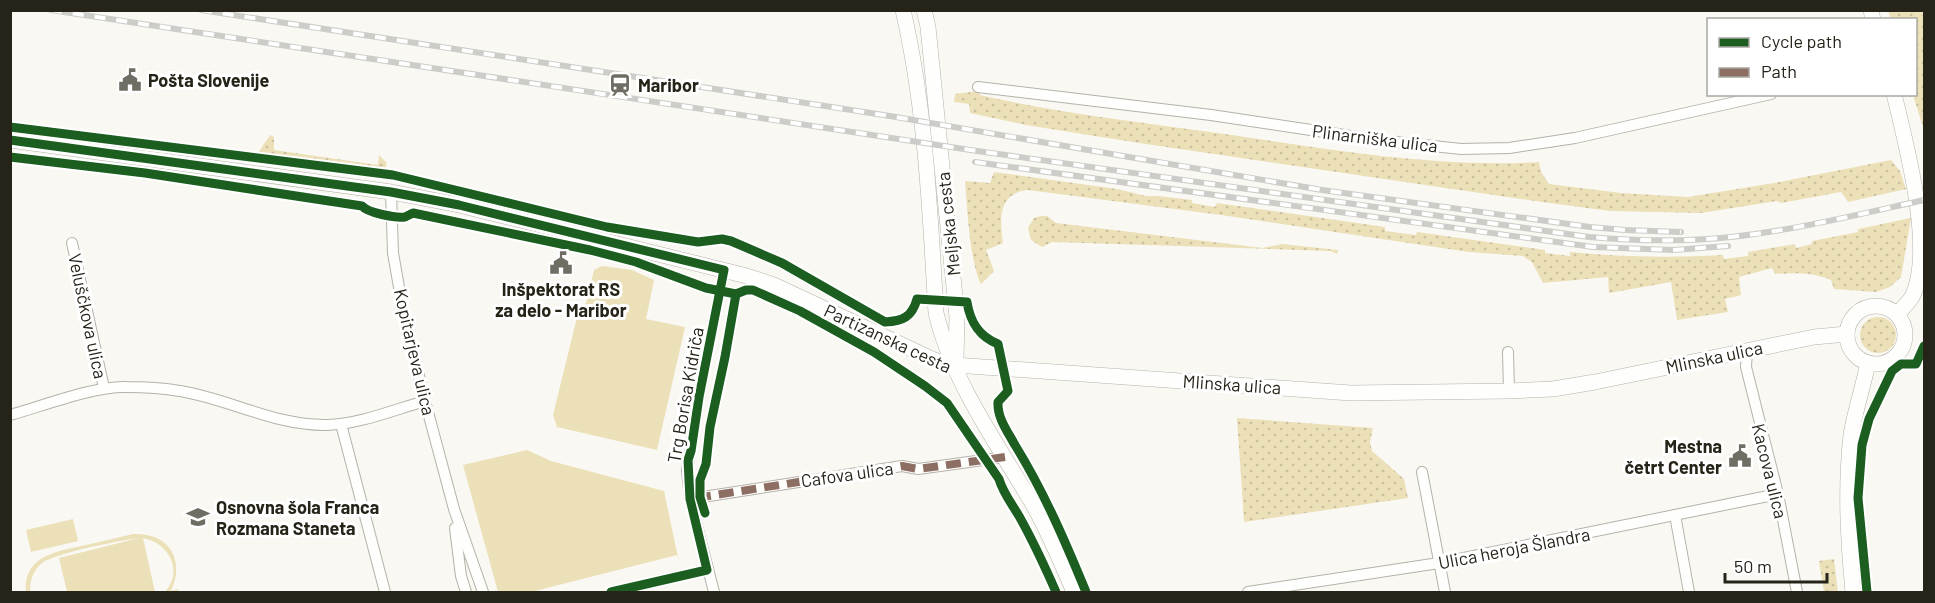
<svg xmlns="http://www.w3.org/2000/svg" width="1935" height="603" viewBox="0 0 1935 603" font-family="Barlow,sans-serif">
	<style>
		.grass { fill: url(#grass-dots) }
		.park { fill: #ece0b9 }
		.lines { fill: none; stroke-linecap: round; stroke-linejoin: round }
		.street-casing { stroke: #b4b2a9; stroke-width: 12 }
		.secondary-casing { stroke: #b4b2a9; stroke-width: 16 }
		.street { stroke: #fefefd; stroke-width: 10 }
		.secondary { stroke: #fefefd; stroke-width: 15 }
		.rail-casing { stroke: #ccccc9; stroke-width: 6 }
		.rail { stroke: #fff; stroke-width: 4; stroke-dasharray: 11; stroke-linecap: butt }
		.quiet { stroke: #8d6e63; stroke-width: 8; stroke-dasharray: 15 8; stroke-linecap: butt }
		.cycleway-casing { stroke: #fff; stroke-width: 13 }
		.cycleway { stroke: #1b5e20; stroke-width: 9 }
		.labels { text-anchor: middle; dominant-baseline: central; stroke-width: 6; stroke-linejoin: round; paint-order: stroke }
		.poi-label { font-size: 18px; font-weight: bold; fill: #262318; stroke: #fff; text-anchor: start }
		.street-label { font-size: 18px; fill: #262318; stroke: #fff }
	</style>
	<defs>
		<pattern id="grass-dots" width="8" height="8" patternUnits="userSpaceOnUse" patternTransform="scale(1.5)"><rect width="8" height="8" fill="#ece0b9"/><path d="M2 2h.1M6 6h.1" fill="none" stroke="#cac09e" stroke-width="1.8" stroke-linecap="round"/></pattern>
	</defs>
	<rect width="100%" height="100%" fill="#faf8f2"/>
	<g class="grass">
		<path d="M 1888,11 L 1922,11 L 1924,22 L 1924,130 L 1913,95 L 1916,94 L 1916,20 L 1891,19 Z"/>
		<path d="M 979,91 L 980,95 C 1063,114 1148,123 1232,135 C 1332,150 1438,168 1539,162 L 1541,172 L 1549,184 L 1621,193 L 1688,197 L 1774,183 L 1891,160 L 1900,171 L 1906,189 L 1848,202 L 1841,192 L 1781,203 L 1777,201 L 1701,213 L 1610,211 L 1542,202 L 1139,143 L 1026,125 L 970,113 L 969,104 L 954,102 L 955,94 Z"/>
		<path d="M 270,135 L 274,137 L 274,150 L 378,165 L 379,155 L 387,163 L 384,171 L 258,153 Z"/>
		<path d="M 994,172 L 1117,189 L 1146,196 L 1158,196 L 1192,200 L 1192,203 L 1215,207 L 1217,203 L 1385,227 L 1385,231 L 1416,235 L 1417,232 L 1545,250 L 1545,253 L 1570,256 L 1570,252 C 1622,257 1671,258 1723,255 L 1724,259 L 1748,256 L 1748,252 L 1795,244 L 1796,248 L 1812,244 L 1812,241 L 1858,232 L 1858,229 L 1911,218 L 1901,277 L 1890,287 L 1876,292 L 1834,289 L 1831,280 C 1811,272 1796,273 1775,274 L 1772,268 L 1739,277 L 1741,295 L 1725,299 L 1728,312 L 1677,320 L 1671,282 L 1609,293 L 1608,277 L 1543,283 L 1532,262 L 1523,256 L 1469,252 L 1221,215 L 1028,190 C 997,193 1000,221 1003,243 L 986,250 L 994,271 L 981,284 C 970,264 967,205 965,181 L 990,183 Z"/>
		<path d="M 1041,216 L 1047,216 L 1056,223 L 1263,248 L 1282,244 L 1338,250 L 1337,254 L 1330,251 L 1052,242 L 1042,247 L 1031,240 L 1028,228 L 1034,218 Z"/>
		<circle cx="1878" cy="335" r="18"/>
		<path d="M 1237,418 L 1373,428 L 1370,442 L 1372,451 L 1404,479 L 1408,498 L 1244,522 Z"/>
		<path d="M 1834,559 L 1838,592 L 1824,592 L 1819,561 Z"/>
	</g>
	<g class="park">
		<path d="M 602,266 L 632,270 L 654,280 L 646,319 L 685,327 L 657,450 L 557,427 L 553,415 L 579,309 L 586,303 L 594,270 Z"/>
		<path d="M 527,450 L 551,461 L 664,491 L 679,562 L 677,555 L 531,592 L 498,592 L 463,465 Z"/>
		<path d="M 73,519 L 78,541 L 31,552 L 26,530 Z"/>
		<path d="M 133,534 C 168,532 186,559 171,591 L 178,589 L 178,592 L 165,592 C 184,571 169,543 143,538 L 155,592 L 67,592 L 59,558 L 139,538 C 122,540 55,553 42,563 C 33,570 30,581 30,592 L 26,592 C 23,555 59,551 86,545 C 102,541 118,538 133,534 Z"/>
	</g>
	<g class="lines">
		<g class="street-casing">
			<g id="street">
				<path d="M 978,87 L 1211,115 L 1378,140 L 1461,149 L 1509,148 L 1575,138 L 1771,94"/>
				<path d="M 391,192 L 393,253 L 403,310 L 425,401 L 454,509 L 483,592"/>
				<path d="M 72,243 L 104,388"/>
				<path d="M 1747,350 L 1746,367 L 1778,494 L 1797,592"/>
				<path d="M 1508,352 L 1509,391"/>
				<path d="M 10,415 C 43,406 93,386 126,387 C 144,387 163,388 180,391 C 230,399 275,426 327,425 C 360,424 393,410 425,401"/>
				<path d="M 341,424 L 385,592"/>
				<path d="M 1422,472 L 1445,592"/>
				<path d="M 690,499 L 902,466 L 918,469 L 1005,457"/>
				<path d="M 1675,515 L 1689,592"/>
				<path d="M 455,528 L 461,576 L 466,592"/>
				<path d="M 611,592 L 707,570"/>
				<path d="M 714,592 L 690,499 L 687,471 L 699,397 L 724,270"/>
				<path d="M 1248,592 L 1439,563 L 1778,494"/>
			</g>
		</g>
		<g class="secondary-casing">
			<g id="secondary">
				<path d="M 903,10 C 926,110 930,212 936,313 C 952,381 996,442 1031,501 C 1048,530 1061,562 1074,592"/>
				<path d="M 924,10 L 928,27 L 957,317 L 956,359"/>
				<path d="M 1871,10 L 1873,20"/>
				<path d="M 1894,94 C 1906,144 1935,251 1912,297 C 1908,303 1902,309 1897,314"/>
				<path d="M 10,140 L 391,192 L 459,205 L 747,276 L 774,285 L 934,360 L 955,365 L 1351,393 L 1509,391 L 1553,389 L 1595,382 L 1814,337 L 1847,334"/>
				<circle cx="1876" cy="335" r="29"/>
				<path d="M 1853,592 C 1848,540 1845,488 1851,435 C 1855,411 1863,387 1868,363"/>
			</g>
		</g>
		<use href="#street" class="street"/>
		<use href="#secondary" class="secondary"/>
		<g class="rail-casing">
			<g id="rail">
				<path d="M 51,10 L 977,151 L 1589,237 C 1636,241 1684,242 1731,237 C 1796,230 1860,214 1924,200"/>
				<path d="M 201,10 L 890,116 L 1322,190 L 1590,227 L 1625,230 L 1681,232"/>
				<path d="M 975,162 L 1593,247 L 1673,250 L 1728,246"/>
			</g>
		</g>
		<use href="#rail" class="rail"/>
		<path class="quiet" d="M 696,498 L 902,466 L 918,469 L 1005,457"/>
		<g class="cycleway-casing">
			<g id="cycleway">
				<path d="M 10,127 L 393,175 L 607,227 L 698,242 L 722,239 L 731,241 L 782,263 L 885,322 C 903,321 912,317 917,299 L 967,302 C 970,321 978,336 998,344 L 1008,391 L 998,402 C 997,418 1008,432 1015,445 C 1044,492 1065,541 1086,592"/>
				<path d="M 10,140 L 391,192 L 459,205 L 724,270 L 699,397 L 691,451 L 688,460 L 690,499 L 707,570 L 611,592"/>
				<path d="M 10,157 L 145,173 L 362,206 C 368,213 395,218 405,217 C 407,216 411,214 413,213 L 590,250 L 636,262 L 706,288 L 736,294 L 746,290 L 753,290 L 800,311 L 874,352 L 925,386 L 947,403 L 999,479 C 1003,493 1012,504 1019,516 C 1033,541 1045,567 1056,592"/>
				<path d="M 705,513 L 700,497 L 700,480 L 706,464 L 710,427 L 725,357 L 736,294"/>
				<path d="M 1867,592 L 1858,498 L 1862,445 L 1869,419 L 1892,371 L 1901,364 L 1916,364 L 1924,346"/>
			</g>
		</g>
		<use href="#cycleway" class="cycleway"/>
	</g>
	<defs>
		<g id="civic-bare" transform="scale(1.8)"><path d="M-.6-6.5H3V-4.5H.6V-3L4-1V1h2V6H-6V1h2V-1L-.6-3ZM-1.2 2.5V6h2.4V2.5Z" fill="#706e64" stroke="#fff" stroke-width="2.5" paint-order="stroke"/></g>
		<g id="station-bare" transform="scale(1.8)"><path d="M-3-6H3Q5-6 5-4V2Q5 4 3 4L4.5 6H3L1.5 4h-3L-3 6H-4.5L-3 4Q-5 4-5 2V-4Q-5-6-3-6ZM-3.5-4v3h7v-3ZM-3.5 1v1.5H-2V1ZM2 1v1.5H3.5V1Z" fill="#706e64" stroke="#fff" stroke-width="2.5" paint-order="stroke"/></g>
		<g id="school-bare" transform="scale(1.8)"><path d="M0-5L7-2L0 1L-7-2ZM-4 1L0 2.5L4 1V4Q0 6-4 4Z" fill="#706e64" stroke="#fff" stroke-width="2.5" paint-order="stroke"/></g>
	</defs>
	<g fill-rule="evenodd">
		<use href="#civic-bare" x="130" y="80"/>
		<use href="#station-bare" x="620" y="85"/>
		<use href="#civic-bare" x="561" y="263"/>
		<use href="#civic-bare" x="1740" y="456"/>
		<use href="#school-bare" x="198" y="517"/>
	</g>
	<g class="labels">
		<g class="poi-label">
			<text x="148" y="80">Pošta Slovenije</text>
			<text x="638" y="85">Maribor</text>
			<text x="561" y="289" text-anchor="middle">Inšpektorat RS<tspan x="561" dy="21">za delo - Maribor</tspan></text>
			<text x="1722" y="446" text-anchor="end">Mestna<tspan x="1722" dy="21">četrt Center</tspan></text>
			<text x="216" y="507">Osnovna šola Franca<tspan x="216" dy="21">Rozmana Staneta</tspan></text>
		</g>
		<g class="street-label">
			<text transform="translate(1375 138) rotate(7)">Plinarniška ulica</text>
			<text transform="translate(948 224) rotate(-96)">Meljska cesta</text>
			<text transform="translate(88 316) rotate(78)">Veluščkova ulica</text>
			<text transform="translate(888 338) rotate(25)">Partizanska cesta</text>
			<text transform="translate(415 352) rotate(77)">Kopitarjeva ulica</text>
			<text transform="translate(1714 357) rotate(-12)">Mlinska ulica</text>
			<text transform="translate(1232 384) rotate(4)">Mlinska ulica</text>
			<text transform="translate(685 395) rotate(-80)">Trg Borisa Kidriča</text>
			<text transform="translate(1770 471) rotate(76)">Kacova ulica</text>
			<text transform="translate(847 474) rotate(-8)">Cafova ulica</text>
			<text transform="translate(1514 548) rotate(-11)">Ulica heroja Šlandra</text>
		</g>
	</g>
	<rect width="1935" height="603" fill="none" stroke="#262318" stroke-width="24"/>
	<rect x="1707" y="18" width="210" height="78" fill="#ffffff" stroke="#a8a7a3" stroke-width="1.5"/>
	<rect x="1719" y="38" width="30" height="9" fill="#1b5e20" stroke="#a8a7a3" stroke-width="1.5"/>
	<text x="1761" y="48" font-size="18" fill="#262318">Cycle path</text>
	<rect x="1719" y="68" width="30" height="9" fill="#8d6e63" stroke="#a8a7a3" stroke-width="1.5"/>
	<text x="1761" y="78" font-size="18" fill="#262318">Path</text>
	<path d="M1725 573v9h102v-9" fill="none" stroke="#262318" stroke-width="3"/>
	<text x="1734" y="573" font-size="18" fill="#262318" stroke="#ffffff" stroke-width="4.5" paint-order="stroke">50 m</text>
</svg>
